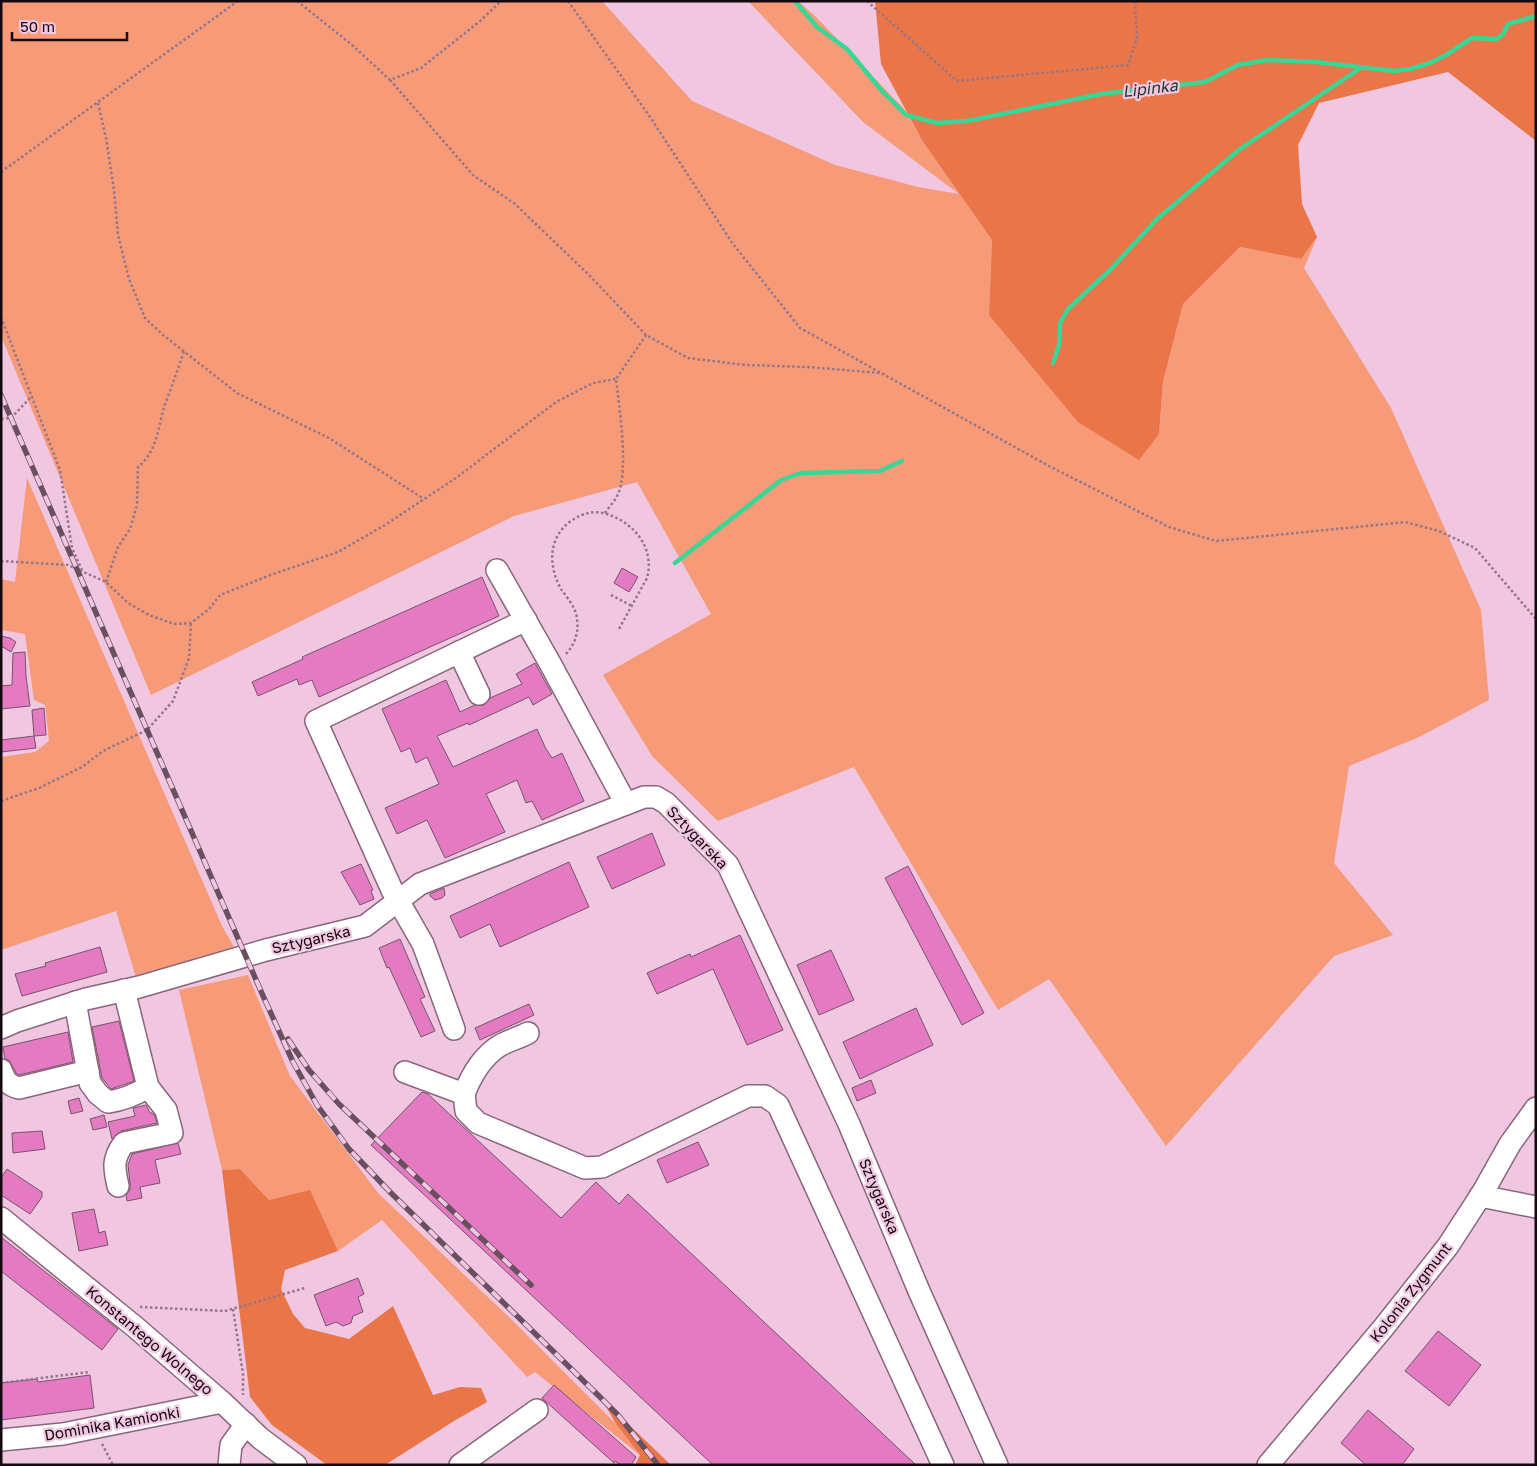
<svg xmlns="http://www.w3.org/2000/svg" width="1537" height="1466" viewBox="0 0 1537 1466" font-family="'Golos Text',sans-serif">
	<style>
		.green { fill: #f79a78 }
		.forest { fill: #e97548 }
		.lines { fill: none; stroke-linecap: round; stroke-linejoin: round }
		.stream { stroke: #3bd596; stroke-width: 4.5 }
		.building { fill: #e47ac1; stroke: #78546b }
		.minor-casing { stroke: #8a667c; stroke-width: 24 }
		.path { stroke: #947688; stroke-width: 2.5; stroke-dasharray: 2.5 2.5; stroke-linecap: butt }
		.minor { stroke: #fff; stroke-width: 21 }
		.rail-casing { stroke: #68505f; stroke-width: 5.5 }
		.rail { stroke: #f0c6e0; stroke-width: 4; stroke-dasharray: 11; stroke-linecap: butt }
		.labels { text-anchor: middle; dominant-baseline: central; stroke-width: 4.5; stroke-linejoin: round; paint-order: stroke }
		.street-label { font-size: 15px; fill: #150810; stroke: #f0c6e0 }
		.water-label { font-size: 16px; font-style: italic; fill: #21392c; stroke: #f0c6e0 }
	</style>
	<rect width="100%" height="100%" fill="#f0c6e0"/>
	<g class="green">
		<path d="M 1,1 L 602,1 L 692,101 L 835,165 L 918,187 L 959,194 L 863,122 L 748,1 L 798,1 L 815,16 L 906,111 L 923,142 L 992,240 L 989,315 L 1159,434 L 1163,382 L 1183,304 L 1240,247 L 1301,259 L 1317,237 L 1304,268 L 1391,408 L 1481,610 L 1489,700 L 1419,737 L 1349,766 L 1334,863 L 1393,935 L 1334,956 L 1166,1146 L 1049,979 L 998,1010 L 854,767 L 718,821 L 652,756 L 603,675 L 711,614 L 637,482 L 514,516 L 151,695 L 1,336 Z"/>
		<path d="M 27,478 L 222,926 L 234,947 L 232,948 L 233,951 L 138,984 L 116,911 L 1,950 L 1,757 L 35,752 L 49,741 L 45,705 L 34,700 L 25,634 L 1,630 L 1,579 L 15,582 Z"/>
		<path d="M 248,975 L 290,1076 L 378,1193 L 511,1319 L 616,1424 L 640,1455 L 535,1372 L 527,1377 L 382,1220 L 338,1251 L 310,1191 L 269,1200 L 240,1169 L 222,1170 L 179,990 Z"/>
	</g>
	<g class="forest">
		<path d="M 875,1 L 1536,1 L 1536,141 L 1448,72 L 1319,103 L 1298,145 L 1302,204 L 1317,237 L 1301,259 L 1240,247 L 1183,304 L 1163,382 L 1159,434 L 1139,460 L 1078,422 L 989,315 L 992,240 L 923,142 L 881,64 Z"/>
		<path d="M 240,1169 L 269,1200 L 310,1190 L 338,1251 L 285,1270 L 281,1289 L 293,1314 L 305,1328 L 349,1339 L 393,1306 L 433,1395 L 460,1387 L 481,1388 L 487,1402 L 454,1421 L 385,1465 L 327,1465 L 272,1425 L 250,1397 L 222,1170 Z"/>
		<path d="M 601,1398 L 671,1465 L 635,1465 L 640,1455 L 616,1424 Z"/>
	</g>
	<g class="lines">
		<g class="stream">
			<path d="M 795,1 L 817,27 L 847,49 L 882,91 L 906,115 L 937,123 L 967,121 L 1101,94 L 1205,82 L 1238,65 L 1267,60 L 1316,62 L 1394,71 L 1410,69 L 1430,63 L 1446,55 L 1472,38 L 1497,39 L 1503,34 L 1508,24 L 1536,16"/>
			<path d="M 1053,363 L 1059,345 L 1060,323 L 1068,309 L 1111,269 L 1157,219 L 1240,149 L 1362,67"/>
			<path d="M 675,563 L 781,480 L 801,473 L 880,471 L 902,461"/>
		</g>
	</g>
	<g class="building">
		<path d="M 622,568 L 638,577 L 629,592 L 614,583 Z"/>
		<path d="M 482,577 L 499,616 L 319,697 L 312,680 L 299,685 L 297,679 L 258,696 L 252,682 L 303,659 L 302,657 Z"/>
		<path d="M 1,636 L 10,638 L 16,642 L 11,652 L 1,646 Z"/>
		<path d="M 25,652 L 26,676 L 30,706 L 1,709 L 1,686 L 12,685 L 13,653 Z"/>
		<path d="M 535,663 L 552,694 L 533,705 L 529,697 L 469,725 L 468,723 L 437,736 L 453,767 L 537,729 L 545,747 L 552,758 L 562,753 L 584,801 L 542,820 L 532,801 L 526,803 L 517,780 L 486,794 L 505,832 L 445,858 L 427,820 L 397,834 L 385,808 L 439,784 L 427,757 L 416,763 L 410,748 L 401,752 L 382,709 L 446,680 L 460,712 L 475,705 L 484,705 L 490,698 L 522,684 L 516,674 Z"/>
		<path d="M 44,708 L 46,735 L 34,736 L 32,710 Z"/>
		<path d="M 34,736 L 36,748 L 1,752 L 1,740 Z"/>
		<path d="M 652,833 L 665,865 L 612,889 L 597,857 Z"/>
		<path d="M 569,862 L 589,907 L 500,947 L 490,924 L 460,938 L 450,916 Z"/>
		<path d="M 361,864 L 373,890 L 371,891 L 374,899 L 360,905 L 341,872 Z"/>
		<path d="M 908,866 L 984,1013 L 962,1025 L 885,878 Z"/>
		<path d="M 444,888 L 445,895 L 442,898 L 435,900 L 430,896 L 430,894 Z"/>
		<path d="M 740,935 L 783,1030 L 747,1045 L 713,969 L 657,994 L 647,973 L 690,954 L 691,957 Z"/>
		<path d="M 400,939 L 425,997 L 420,999 L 435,1031 L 421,1037 L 389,967 L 387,968 L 379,948 Z"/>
		<path d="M 100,947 L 107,972 L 22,996 L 15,974 L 46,966 L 45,963 Z"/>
		<path d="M 831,950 L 854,1000 L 819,1015 L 797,965 Z"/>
		<path d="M 529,1004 L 534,1015 L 480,1040 L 475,1028 Z"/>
		<path d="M 916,1008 L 933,1045 L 860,1079 L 843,1042 Z"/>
		<path d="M 119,1021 L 134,1081 L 111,1089 L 102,1078 L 92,1027 Z"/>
		<path d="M 68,1032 L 73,1062 L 19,1075 L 16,1073 L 9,1060 L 5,1059 L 3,1047 Z"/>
		<path d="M 871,1080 L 876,1093 L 857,1101 L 852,1088 Z"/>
		<path d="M 422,1092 L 428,1094 L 561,1218 L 596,1182 L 619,1204 L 628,1194 L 916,1465 L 713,1465 L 371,1145 Z"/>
		<path d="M 79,1098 L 83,1111 L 71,1114 L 68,1101 Z"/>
		<path d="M 146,1105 L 150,1113 L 152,1113 L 155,1116 L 157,1123 L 121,1131 L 112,1139 L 108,1122 L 135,1116 L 133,1108 Z"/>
		<path d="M 104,1115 L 107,1127 L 93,1130 L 90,1119 Z"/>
		<path d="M 42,1131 L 45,1149 L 13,1153 L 12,1133 Z"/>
		<path d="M 698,1142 L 709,1165 L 667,1183 L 657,1160 Z"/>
		<path d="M 178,1143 L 181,1154 L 155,1160 L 160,1183 L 140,1187 L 142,1198 L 127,1201 L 126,1195 L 130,1190 L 130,1183 L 128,1165 L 132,1154 Z"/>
		<path d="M 7,1169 L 42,1192 L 42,1197 L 30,1214 L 1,1195 L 1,1178 Z"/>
		<path d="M 94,1209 L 99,1233 L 105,1231 L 108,1245 L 79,1251 L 72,1213 Z"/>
		<path d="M 1,1237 L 118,1329 L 102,1350 L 1,1271 Z"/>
		<path d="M 358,1278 L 364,1294 L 358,1297 L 363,1312 L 353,1316 L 351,1323 L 343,1326 L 336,1322 L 326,1326 L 314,1295 Z"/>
		<path d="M 1438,1331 L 1481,1365 L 1449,1406 L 1405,1371 Z"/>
		<path d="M 90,1375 L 94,1408 L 1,1420 L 1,1383 L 37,1379 L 38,1382 Z"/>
		<path d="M 554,1385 L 636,1457 L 631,1465 L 621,1465 L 615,1461 L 614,1463 L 542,1398 Z"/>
		<path d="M 1368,1410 L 1414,1449 L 1402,1465 L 1366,1465 L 1341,1443 Z"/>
	</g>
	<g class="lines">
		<g class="minor-casing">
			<g id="minor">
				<path d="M 497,570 L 551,665 L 626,804"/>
				<path d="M 459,652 L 479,694"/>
				<path d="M 75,1002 L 90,1083 L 98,1094 L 108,1102 C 123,1100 135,1095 148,1087"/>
				<path d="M 1,1028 L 17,1021 L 86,999 L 139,987 L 266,950 L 365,926 L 420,884 L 644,797 L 656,797 L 666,803 L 728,865 L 849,1124 L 919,1291 L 997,1465"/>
				<path d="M 454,1029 L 423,944 L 392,890 L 316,721 L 526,620"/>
				<path d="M 1,1070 C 5,1080 7,1085 19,1088 L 88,1071"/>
				<path d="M 405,1072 L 464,1094 C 471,1076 482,1057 499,1046 C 507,1041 519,1038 528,1033"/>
				<path d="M 464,1094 L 466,1111 L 478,1123 L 585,1168 L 602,1167 L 748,1096 L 765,1096 L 778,1105 L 943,1465"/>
				<path d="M 118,1186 C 114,1168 112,1159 124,1143 L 172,1133 L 166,1110 L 148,1087 L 124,990"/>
				<path d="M 1480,1196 L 1536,1207"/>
				<path d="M 1,1218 L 134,1326 L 222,1402 L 260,1438 L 296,1465"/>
				<path d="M 1,1440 L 63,1434 L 222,1402"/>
				<path d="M 229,1465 L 231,1445 L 246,1424"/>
				<path d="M 460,1465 L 537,1410"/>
				<path d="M 1268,1465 L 1384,1327 L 1448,1246 L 1483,1192 L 1510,1144 L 1536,1108"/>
			</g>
		</g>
		<g class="path">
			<path d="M 297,1 L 351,44 L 390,80 L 421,68 L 479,22 L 501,1"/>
			<path d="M 568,1 L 650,117 L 733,244 L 800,328 L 1049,466 L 1169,527 L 1216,541 L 1405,522 L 1439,531 L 1475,548 L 1536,619"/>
			<path d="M 867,1 L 957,81 L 1128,65 L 1137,38 L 1135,1"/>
			<path d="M 390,80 L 473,175 L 515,204 L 589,275 L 646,335 L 688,358 L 746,365 L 808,367 L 880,373"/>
			<path d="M 98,103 L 106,138 L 114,190 L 118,235 L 129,279 L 145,318 L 163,335 L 237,393 L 329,438 L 424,499"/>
			<path d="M 1,172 L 238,1"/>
			<path d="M 1,317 L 60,470 L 72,548 L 82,570"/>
			<path d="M 1,419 L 11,418 L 32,396"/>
			<path d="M 605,513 C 609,507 615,501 618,494 C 629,472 619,404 616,379 L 646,335"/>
			<path d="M 1,561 L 68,565 L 106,582 L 128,603 L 149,615 L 174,624 L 191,623 L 209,609 L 220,595 L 273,574 L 338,552 L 385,525 L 456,478 L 556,402 L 593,383 L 616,379"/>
			<path d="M 106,582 L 118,547 L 130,529 L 137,505 L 138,467 C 157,452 158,428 164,407 C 171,388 178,370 184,351"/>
			<path d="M 611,595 L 632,606"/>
			<path d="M 566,654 C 575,644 579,632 577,619 C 576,607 567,598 561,589 C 548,566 548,537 571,521 C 582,513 594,510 607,514 C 635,523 655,549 647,578 L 619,629"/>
			<path d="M 1,801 L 39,788 L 82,767 L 103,751 L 147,730 L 173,701 L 189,658 L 191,623"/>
			<path d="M 140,1307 L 225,1311 L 305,1288"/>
			<path d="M 233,1309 L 243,1374 L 243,1395"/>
			<path d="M 1,1383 L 89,1372"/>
			<path d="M 102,1444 L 113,1465"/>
		</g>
		<use href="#minor" class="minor"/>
		<g class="rail-casing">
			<g id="rail">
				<path d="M 1,395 L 264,998 L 293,1062 L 317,1105 L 349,1149 L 391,1193 L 601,1398 L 618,1415 L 658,1465"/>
				<path d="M 288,1039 L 309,1070 L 339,1104 L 531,1285"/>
			</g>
		</g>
		<use href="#rail" class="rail"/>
	</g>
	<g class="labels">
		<g class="street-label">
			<text transform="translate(698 837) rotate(46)">Sztygarska</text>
			<text transform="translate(311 939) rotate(-13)">Sztygarska</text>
			<text transform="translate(880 1196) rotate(67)">Sztygarska</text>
			<text transform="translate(1410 1292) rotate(-52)">Kolonia Zygmunt</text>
			<text transform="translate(150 1340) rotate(40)">Konstantego Wolnego</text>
			<text transform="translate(112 1423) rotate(-10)">Dominika Kamionki</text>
		</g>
		<g class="water-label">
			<text transform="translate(1150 88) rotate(-7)">Lipinka</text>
		</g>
	</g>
	<rect width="1537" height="1466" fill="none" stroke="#150810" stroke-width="5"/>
	<path d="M12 32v8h115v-8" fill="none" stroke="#150810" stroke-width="2.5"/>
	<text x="20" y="32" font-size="15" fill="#150810" stroke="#f0c6e0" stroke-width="4" paint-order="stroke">50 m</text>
</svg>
